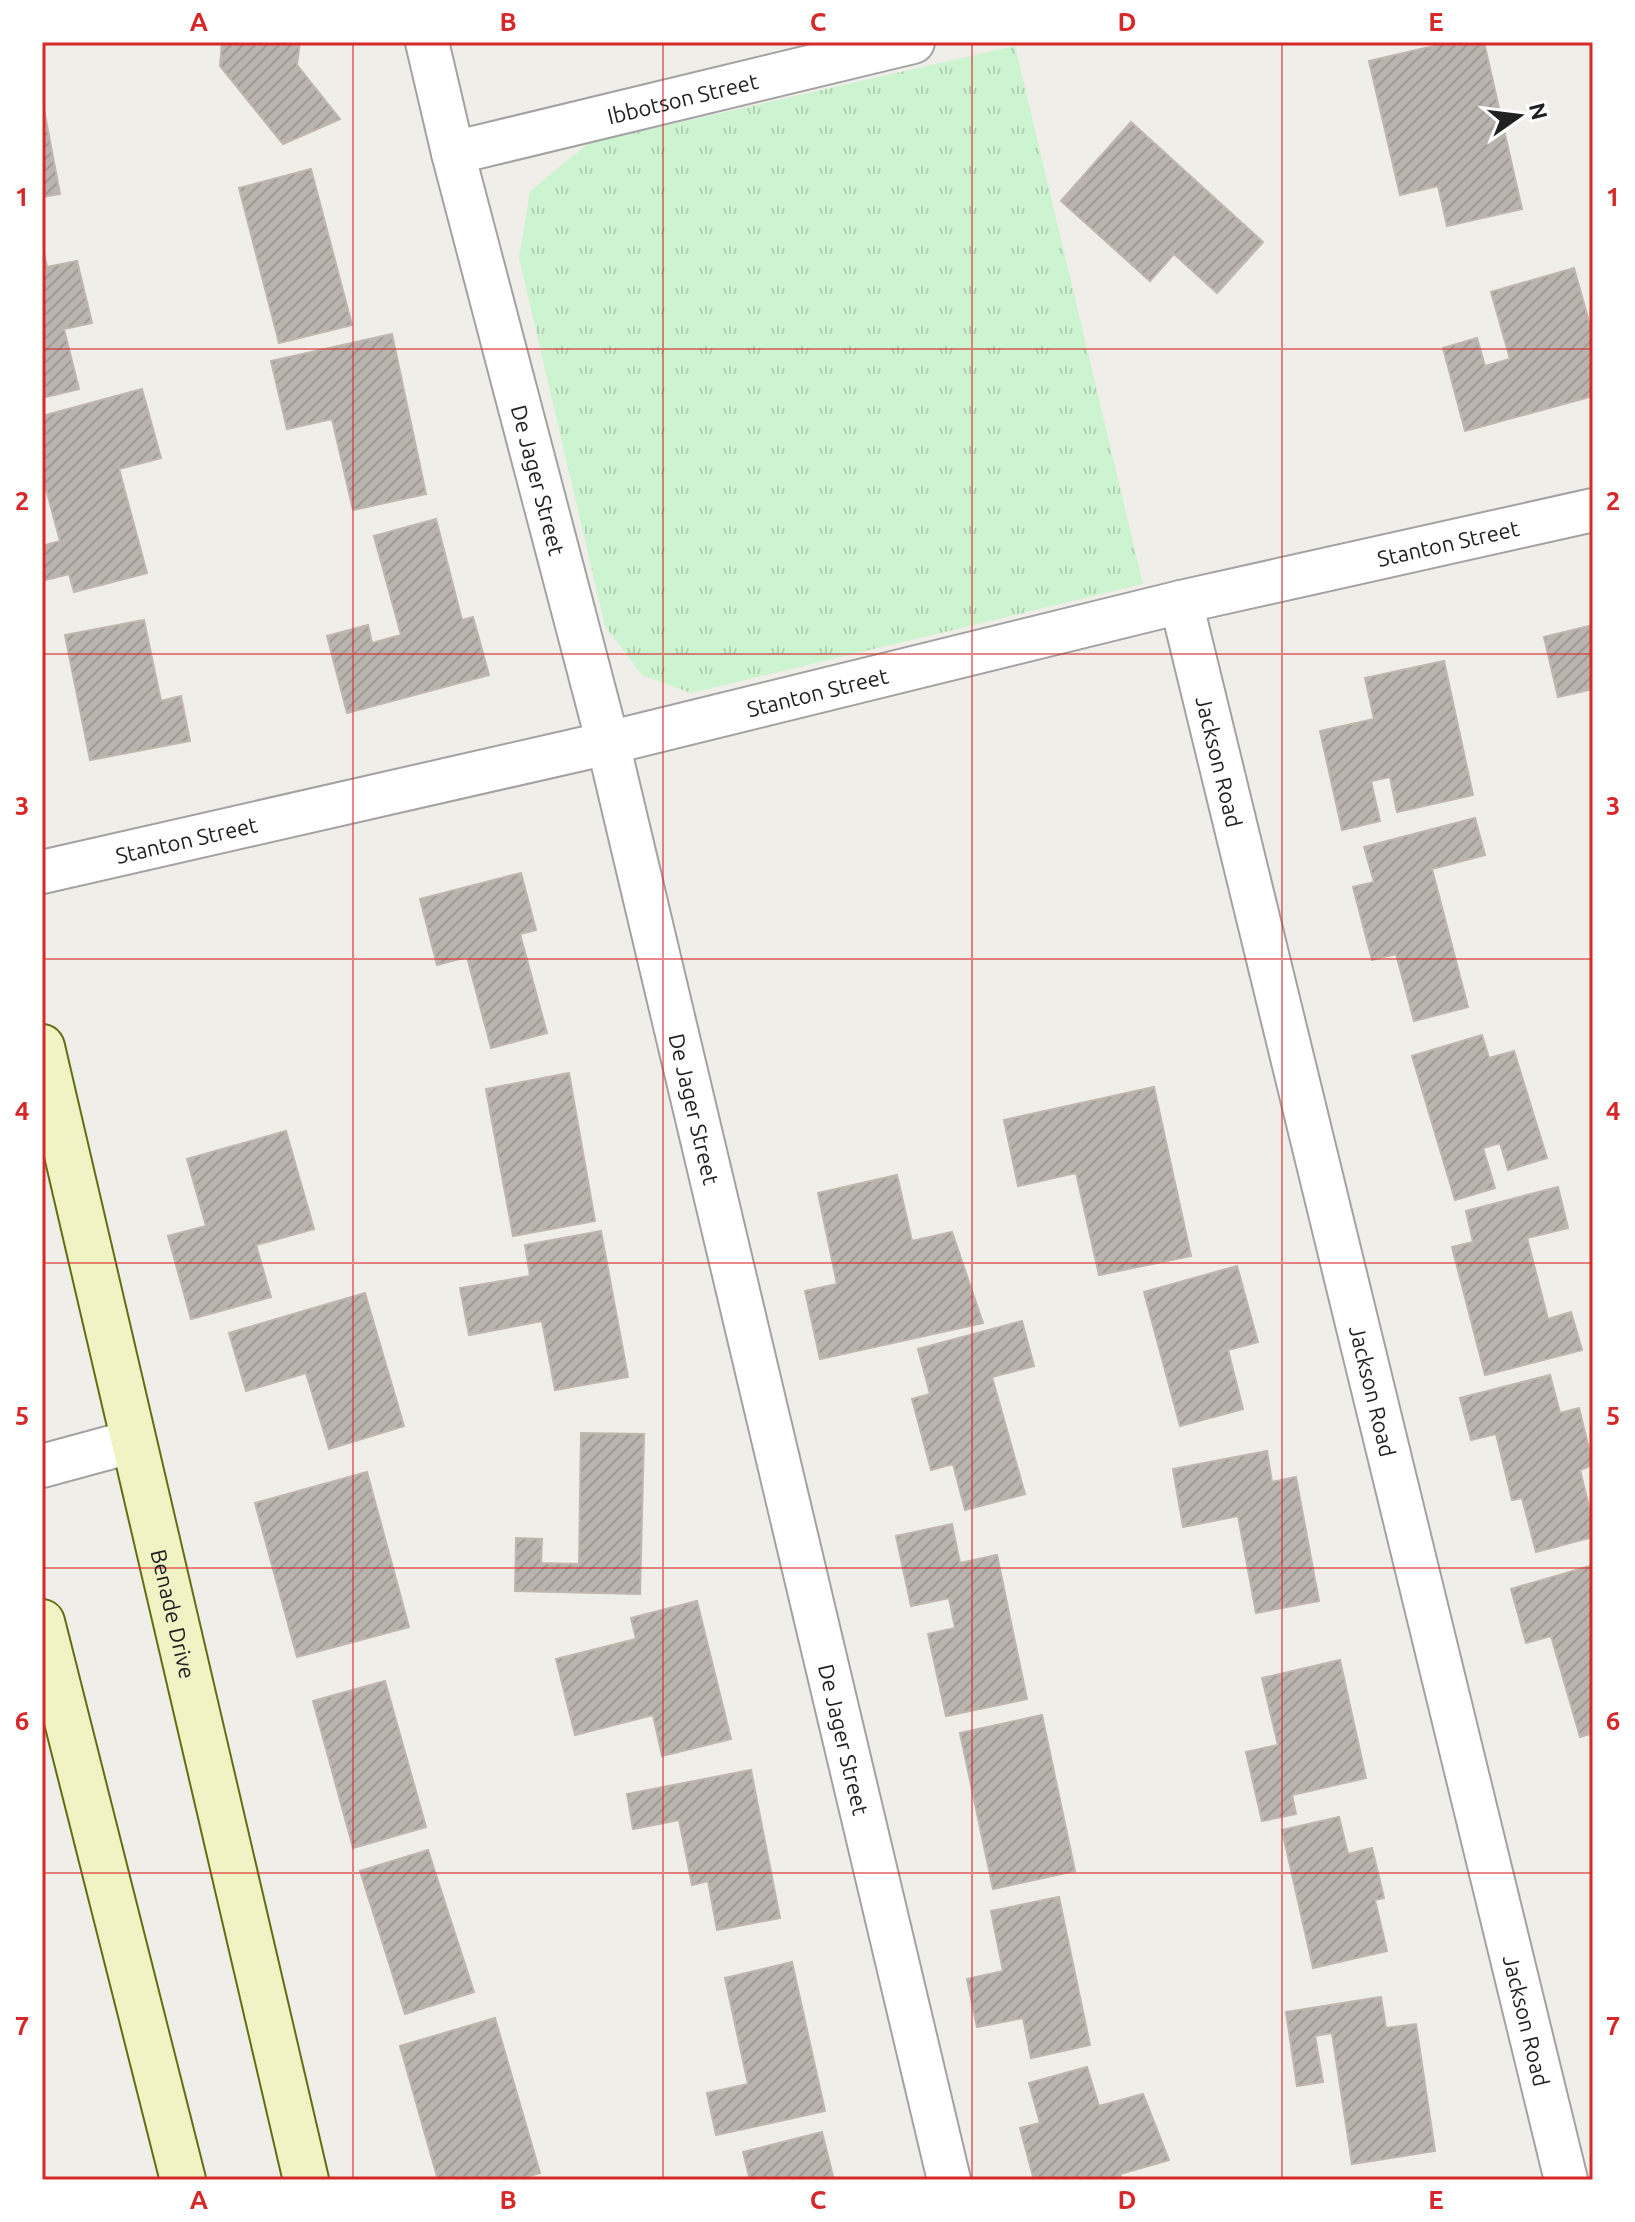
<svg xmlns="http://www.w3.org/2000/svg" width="1635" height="2222" viewBox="0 0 1635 2222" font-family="Ubuntu,sans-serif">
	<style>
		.park { fill: url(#park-tufts) }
		.building { fill: url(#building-hatch); stroke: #c0b6ad; stroke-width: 2 }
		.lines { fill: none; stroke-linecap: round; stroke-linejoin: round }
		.street-casing { stroke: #a2a2a2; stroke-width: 46 }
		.secondary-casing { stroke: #656d14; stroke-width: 48 }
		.street { stroke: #fff; stroke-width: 42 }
		.secondary { stroke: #f1f3c5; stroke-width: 44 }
		.grid { fill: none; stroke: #d62828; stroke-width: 2; stroke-opacity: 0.55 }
		.labels { text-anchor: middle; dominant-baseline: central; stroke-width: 6; stroke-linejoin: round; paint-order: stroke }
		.street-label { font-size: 22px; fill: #212121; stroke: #fff }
		.neatline { fill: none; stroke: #d62828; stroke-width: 3 }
		.grid-label { font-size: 26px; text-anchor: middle; font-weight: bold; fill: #d62828 }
	</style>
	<defs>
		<pattern id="park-tufts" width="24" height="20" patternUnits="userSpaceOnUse" patternTransform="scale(2)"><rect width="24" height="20" fill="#cdf4d0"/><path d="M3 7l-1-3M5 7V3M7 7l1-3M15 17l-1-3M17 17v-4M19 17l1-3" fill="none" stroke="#b0d1b2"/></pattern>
		<pattern id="building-hatch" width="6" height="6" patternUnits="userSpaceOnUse" patternTransform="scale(2)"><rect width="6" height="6" fill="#bab4af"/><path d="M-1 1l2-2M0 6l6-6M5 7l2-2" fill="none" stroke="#a09a96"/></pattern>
	</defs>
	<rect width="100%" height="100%" fill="#f0eee9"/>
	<path class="park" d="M 1015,46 L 1143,584 L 691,693 L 642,675 L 605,626 L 519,258 L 530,191 L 589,143 Z"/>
	<g class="building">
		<path d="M 222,42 L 300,42 L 297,65 L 340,119 L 283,144 L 220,66 Z"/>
		<path d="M 1451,42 L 1484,42 L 1522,209 L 1447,226 L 1438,186 L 1400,195 L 1369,61 Z"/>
		<path d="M 42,99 L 60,194 L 42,197 Z"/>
		<path d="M 1131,122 L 1263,242 L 1217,293 L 1174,254 L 1150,281 L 1061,201 Z"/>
		<path d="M 311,169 L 352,325 L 279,343 L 239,188 Z"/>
		<path d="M 42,244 L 47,267 L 77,261 L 92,323 L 64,329 L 79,389 L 42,398 Z"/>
		<path d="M 1574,268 L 1593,336 L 1593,396 L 1465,431 L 1443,348 L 1477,338 L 1485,366 L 1510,359 L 1491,292 Z"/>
		<path d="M 392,334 L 426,494 L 353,510 L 332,419 L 287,429 L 271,361 Z"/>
		<path d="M 142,389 L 161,458 L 119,469 L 147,573 L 74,592 L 69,574 L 42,581 L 42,546 L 60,541 L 42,474 L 42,416 Z"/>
		<path d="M 436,519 L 462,620 L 473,617 L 489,675 L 347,713 L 327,636 L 368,625 L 372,643 L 401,635 L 374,536 Z"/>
		<path d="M 144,620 L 161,701 L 181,696 L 190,741 L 90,760 L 65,635 Z"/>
		<path d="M 1593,625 L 1593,689 L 1558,697 L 1544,637 Z"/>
		<path d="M 1444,661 L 1473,795 L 1397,812 L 1390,777 L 1371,781 L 1380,821 L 1342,830 L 1320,731 L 1374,719 L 1365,678 Z"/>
		<path d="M 1475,818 L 1485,855 L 1432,869 L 1468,1007 L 1414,1021 L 1396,954 L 1372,960 L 1353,887 L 1374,882 L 1364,847 Z"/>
		<path d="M 521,873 L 536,930 L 520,934 L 547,1033 L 491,1048 L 467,957 L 437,965 L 420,899 Z"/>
		<path d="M 1482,1035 L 1489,1058 L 1514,1051 L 1547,1158 L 1508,1170 L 1500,1143 L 1483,1148 L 1495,1188 L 1455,1200 L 1412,1056 Z"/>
		<path d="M 569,1073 L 595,1221 L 513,1236 L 486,1089 Z"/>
		<path d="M 1154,1087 L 1191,1256 L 1099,1275 L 1076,1173 L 1018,1186 L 1004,1120 Z"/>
		<path d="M 286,1131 L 314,1229 L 256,1245 L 271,1297 L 191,1319 L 168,1236 L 206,1226 L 187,1159 Z"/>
		<path d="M 897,1175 L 912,1241 L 952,1232 L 983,1323 L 820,1359 L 805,1291 L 837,1284 L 818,1193 Z"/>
		<path d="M 1558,1187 L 1568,1228 L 1527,1238 L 1548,1319 L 1571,1312 L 1582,1350 L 1485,1375 L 1452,1247 L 1473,1242 L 1466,1211 Z"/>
		<path d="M 601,1231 L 628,1377 L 555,1390 L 542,1321 L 469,1335 L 460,1288 L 530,1276 L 525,1245 Z"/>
		<path d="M 1237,1266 L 1258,1342 L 1228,1350 L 1243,1409 L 1180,1426 L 1144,1292 Z"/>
		<path d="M 365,1293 L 404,1426 L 329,1449 L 306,1373 L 246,1391 L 229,1333 Z"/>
		<path d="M 1022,1321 L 1034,1366 L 992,1377 L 1025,1494 L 965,1510 L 953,1464 L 931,1470 L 912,1399 L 930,1394 L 918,1349 Z"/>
		<path d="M 1550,1375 L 1560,1413 L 1579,1408 L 1593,1465 L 1580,1470 L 1593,1523 L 1593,1537 L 1536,1552 L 1522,1498 L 1512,1500 L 1496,1434 L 1471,1440 L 1460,1398 Z"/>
		<path d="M 581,1433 L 644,1434 L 640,1594 L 515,1591 L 516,1538 L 542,1539 L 541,1563 L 579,1564 Z"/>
		<path d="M 1267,1451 L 1272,1482 L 1296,1477 L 1319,1601 L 1256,1613 L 1238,1516 L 1183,1527 L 1173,1469 Z"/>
		<path d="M 367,1472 L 409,1627 L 297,1657 L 255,1503 Z"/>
		<path d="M 952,1524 L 960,1563 L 997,1555 L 1027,1699 L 946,1716 L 928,1634 L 955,1628 L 949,1598 L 911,1606 L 896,1536 Z"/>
		<path d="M 1593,1565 L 1593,1733 L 1580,1737 L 1551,1636 L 1526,1643 L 1511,1589 Z"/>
		<path d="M 697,1601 L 731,1739 L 662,1756 L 653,1715 L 575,1735 L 556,1659 L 636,1639 L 631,1618 Z"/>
		<path d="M 1340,1660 L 1366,1778 L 1292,1795 L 1296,1814 L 1262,1821 L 1246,1752 L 1278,1745 L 1262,1678 Z"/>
		<path d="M 385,1681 L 426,1827 L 353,1848 L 313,1701 Z"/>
		<path d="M 1042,1715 L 1075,1871 L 993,1889 L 960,1733 Z"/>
		<path d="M 751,1770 L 780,1918 L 717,1930 L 708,1881 L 692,1885 L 679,1820 L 633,1829 L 627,1794 Z"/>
		<path d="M 1339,1817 L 1348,1854 L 1372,1848 L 1384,1898 L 1375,1900 L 1387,1951 L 1313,1968 L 1282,1830 Z"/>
		<path d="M 428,1850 L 474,1992 L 405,2014 L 360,1871 Z"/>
		<path d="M 1059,1897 L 1090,2045 L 1031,2058 L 1023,2018 L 977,2027 L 967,1979 L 1003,1971 L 991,1911 Z"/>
		<path d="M 792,1962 L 825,2111 L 716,2135 L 707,2093 L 748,2084 L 725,1978 Z"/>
		<path d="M 1381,1997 L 1386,2028 L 1416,2024 L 1435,2151 L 1352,2164 L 1332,2033 L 1315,2036 L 1323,2082 L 1297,2086 L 1286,2012 Z"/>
		<path d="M 495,2018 L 540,2173 L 515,2180 L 438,2180 L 400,2046 Z"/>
		<path d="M 1087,2067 L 1099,2106 L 1143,2094 L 1169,2160 L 1120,2174 L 1122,2180 L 1034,2180 L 1020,2128 L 1040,2123 L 1029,2083 Z"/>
		<path d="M 822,2132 L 834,2180 L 750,2180 L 743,2152 Z"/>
	</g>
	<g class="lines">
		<g class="street-casing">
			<g id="street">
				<path id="s1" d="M 427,42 L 453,153 L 608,743 L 949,2180"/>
				<path id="s2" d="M 453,153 L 913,42"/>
				<path id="s3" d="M 1181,602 L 1566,2180"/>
				<path id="s4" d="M 42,872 L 608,743 L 1181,602 L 1593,510"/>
				<path d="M 42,1466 L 134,1441"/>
			</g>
		</g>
		<g class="secondary-casing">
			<g id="secondary">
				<path id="s5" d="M 42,1047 L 306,2180"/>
				<path d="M 42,1622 L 183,2180"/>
			</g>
		</g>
		<use href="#street" class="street"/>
		<use href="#secondary" class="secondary"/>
	</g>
	<path class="grid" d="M 353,42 L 353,2180M 663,42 L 663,2180M 972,42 L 972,2180M 1282,42 L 1282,2180M 42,349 L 1593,349M 42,654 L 1593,654M 42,959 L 1593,959M 42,1263 L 1593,1263M 42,1568 L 1593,1568M 42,1873 L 1593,1873"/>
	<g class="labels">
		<g class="street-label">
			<text stroke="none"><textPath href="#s2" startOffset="236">Ibbotson Street</textPath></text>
			<text stroke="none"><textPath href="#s1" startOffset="452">De Jager Street</textPath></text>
			<text stroke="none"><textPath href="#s4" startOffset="1444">Stanton Street</textPath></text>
			<text stroke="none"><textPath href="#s4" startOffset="796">Stanton Street</textPath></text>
			<text stroke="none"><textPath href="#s3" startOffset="164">Jackson Road</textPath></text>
			<text stroke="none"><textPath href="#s4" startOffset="148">Stanton Street</textPath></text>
			<text stroke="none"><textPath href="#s1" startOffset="1100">De Jager Street</textPath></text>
			<text stroke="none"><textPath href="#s3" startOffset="812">Jackson Road</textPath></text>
			<text stroke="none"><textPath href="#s5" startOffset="582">Benade Drive</textPath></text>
			<text stroke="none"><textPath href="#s1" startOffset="1748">De Jager Street</textPath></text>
			<text stroke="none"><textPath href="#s3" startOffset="1460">Jackson Road</textPath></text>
		</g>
	</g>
	<rect width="1635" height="2222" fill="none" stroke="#ffffff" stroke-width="88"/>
	<g transform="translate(1519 116) rotate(76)" stroke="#ffffff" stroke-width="6" paint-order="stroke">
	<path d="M0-6L14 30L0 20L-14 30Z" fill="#212121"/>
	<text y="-12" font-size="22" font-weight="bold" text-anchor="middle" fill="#212121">N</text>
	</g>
	<rect x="44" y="44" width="1547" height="2134" class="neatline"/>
	<g class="grid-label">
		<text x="199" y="31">A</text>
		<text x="508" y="31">B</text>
		<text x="818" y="31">C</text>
		<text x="1127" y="31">D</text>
		<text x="1436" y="31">E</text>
		<text x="22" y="206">1</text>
		<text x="1613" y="206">1</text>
		<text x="22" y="510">2</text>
		<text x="1613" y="510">2</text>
		<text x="22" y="815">3</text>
		<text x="1613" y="815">3</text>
		<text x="22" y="1120">4</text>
		<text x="1613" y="1120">4</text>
		<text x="22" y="1425">5</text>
		<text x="1613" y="1425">5</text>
		<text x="22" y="1730">6</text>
		<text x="1613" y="1730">6</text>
		<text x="22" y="2035">7</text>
		<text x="1613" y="2035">7</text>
		<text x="199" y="2209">A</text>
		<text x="508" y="2209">B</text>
		<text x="818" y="2209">C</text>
		<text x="1127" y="2209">D</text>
		<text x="1436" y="2209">E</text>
	</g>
</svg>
